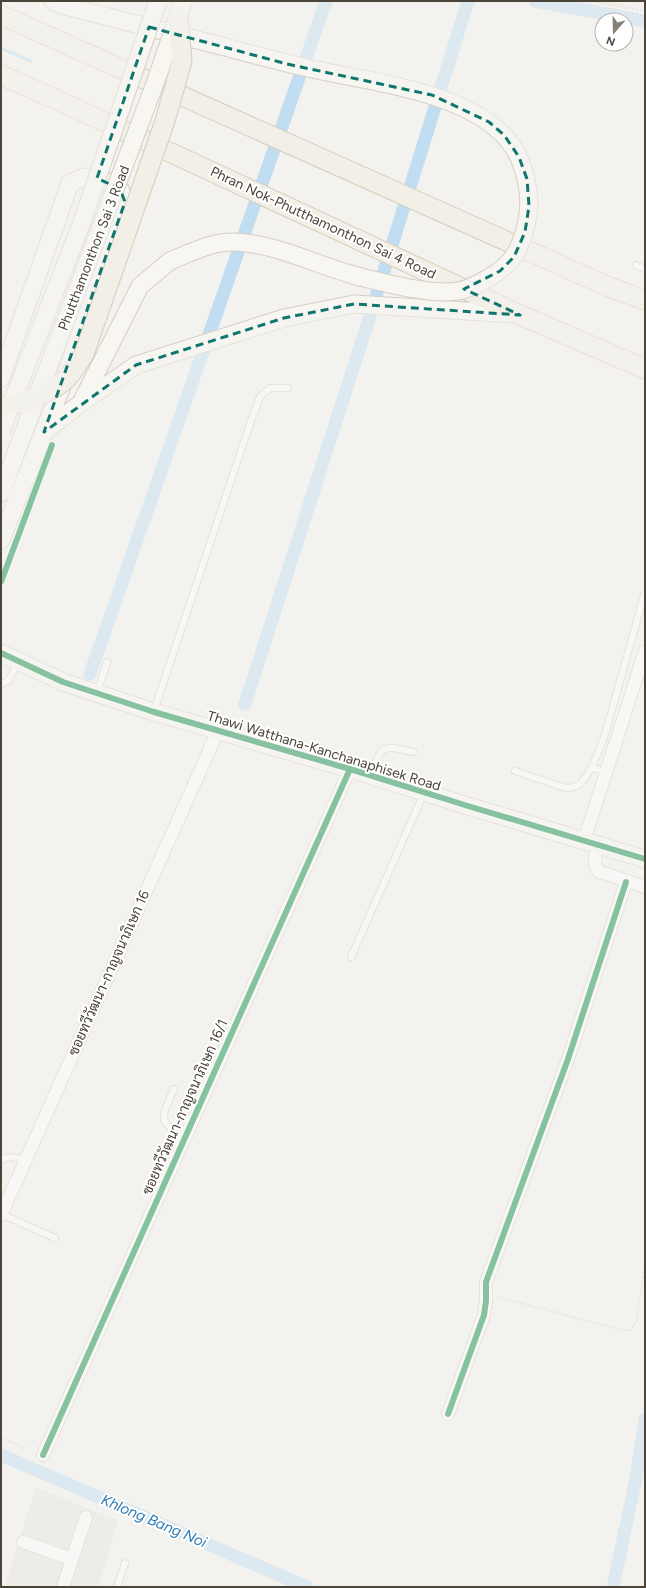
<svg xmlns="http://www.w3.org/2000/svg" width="646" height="1588" viewBox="0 0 646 1588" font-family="Figtree,Sarabun,sans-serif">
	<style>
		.residential { fill: #e7e4dc }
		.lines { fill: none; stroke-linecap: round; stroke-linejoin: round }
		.stream { stroke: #c0ddf1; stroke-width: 3.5 }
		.canal { stroke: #c0ddf1; stroke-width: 13 }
		.lane-casing { stroke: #d2d0cb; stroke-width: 8 }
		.street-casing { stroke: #d2d0cb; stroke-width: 14 }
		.secondary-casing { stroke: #d3cfc5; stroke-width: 19 }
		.primary-casing { stroke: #d6cebb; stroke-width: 21 }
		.path { stroke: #d3d2cc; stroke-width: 2; stroke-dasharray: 2 2; stroke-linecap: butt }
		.lane { stroke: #fdfdfc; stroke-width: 6 }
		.street { stroke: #fdfdfc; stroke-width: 12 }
		.secondary { stroke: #f7f6f1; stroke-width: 17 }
		.primary { stroke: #f2efe6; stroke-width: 19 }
		.secondary-bridge-casing { stroke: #d3cfc5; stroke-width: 19; stroke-linecap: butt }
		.primary-bridge-casing { stroke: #d6cebb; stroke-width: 21; stroke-linecap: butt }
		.secondary-bridge { stroke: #f7f6f1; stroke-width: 17 }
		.primary-bridge { stroke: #f2efe6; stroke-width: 19 }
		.cycleway-casing { stroke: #fff; stroke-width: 8 }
		.cycleway { stroke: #00873e; stroke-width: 6 }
		.marked { fill: none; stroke: #0f766e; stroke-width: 3; stroke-dasharray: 8 5; stroke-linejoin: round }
		.labels { text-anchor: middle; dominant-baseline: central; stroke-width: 4; stroke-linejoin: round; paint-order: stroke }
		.street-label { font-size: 14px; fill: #4b4439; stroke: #fff }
		.water-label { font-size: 15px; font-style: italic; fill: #2e7ab2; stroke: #fff }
	</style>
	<rect width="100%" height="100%" fill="#f4f2ee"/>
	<path class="residential" d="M 36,1487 L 118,1521 L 98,1587 L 4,1587 Z"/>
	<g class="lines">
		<path class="stream" d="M 1,48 L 30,61"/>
		<g class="canal">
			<path d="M 535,1 L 645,21"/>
			<path d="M 90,674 L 326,1"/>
			<path d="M 245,704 L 369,319 L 468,1"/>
			<path d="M 1,1455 L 307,1587"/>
			<path d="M 613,1587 L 636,1478 L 645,1419"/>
		</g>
		<g class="lane-casing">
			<g id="lane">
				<path d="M 636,265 L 645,269"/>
				<path d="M 1,684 L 8,681 L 19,662"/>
				<path d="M 97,693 L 107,662"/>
				<path d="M 154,711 L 251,421 L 260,397 L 270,388 L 288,388"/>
				<path d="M 515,771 L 566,788 C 582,788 584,779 592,767"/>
				<path d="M 606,772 L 592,767 L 604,738 L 645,592"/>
				<path d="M 372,775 C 381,744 383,745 413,752"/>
				<path d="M 351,957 L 424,793"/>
				<path d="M 174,1089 C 162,1116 156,1122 184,1137"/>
				<path d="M 1,1160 C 9,1155 17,1158 25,1160"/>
				<path d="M 1,1214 L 55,1238"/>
				<path d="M 117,1587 L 125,1563"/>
			</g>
		</g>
		<g class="street-casing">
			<g id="street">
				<path d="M 584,841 L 645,651"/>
				<path d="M 596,845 L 595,864 L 598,871 L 645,887"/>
				<path d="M 1,1215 L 218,731"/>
				<path d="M 448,1414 L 484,1315 L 486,1301 L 486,1282 L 568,1059 L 626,882"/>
				<path d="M 43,1455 L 350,769"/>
				<path d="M 23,1542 L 72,1559"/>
				<path d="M 63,1587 L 86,1517"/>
			</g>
		</g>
		<g class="secondary-casing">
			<g id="secondary">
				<path d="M 53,1 L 62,5 L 217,45"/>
				<path d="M 1,378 L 70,183 L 84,177 L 96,178 L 110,183 L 120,189 L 125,202 L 62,386 L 1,540"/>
				<path d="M 83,399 L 140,286 L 170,261"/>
				<path d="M 45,431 L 81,403 L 136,365 L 284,318 L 354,304 L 516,314"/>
				<path d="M 1,493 L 8,474"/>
				<path d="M 1,653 L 63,682 L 154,712 L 350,769 L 468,806 L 645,859"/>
			</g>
		</g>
		<g class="primary-casing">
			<g id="primary">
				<path d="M 1,15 L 609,287 L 645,300"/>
				<path d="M 1,75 L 64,103 L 520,315 L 645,369"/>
			</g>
		</g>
		<g class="path">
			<path d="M 593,1 L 645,11"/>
			<path d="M 497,1297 L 622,1330 L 630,1330 L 636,1322 L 645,1263"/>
			<path d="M 1,1438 L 26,1448"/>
		</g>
		<use href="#lane" class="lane"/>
		<use href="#street" class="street"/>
		<use href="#secondary" class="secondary"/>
		<use href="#primary" class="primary"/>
		<g class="secondary-bridge-casing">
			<g id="secondary-bridge">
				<path d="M 170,261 C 190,253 212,241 235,242 C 276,244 312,263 350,274 C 370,280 390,284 409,288 C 424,290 442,294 457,291 C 468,290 481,282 490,277 C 502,270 512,261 518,249 C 532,218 532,191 520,160 C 494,96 382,84 322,71 C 287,64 252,54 217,45"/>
				<path d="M 1,431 L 82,222 L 158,1"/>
				<path d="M 8,474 L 157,78 L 183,1"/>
			</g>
		</g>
		<g class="primary-bridge-casing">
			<path id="primary-bridge" d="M 1,406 C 21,405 54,392 68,377 C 74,370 79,362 84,354 L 165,121 L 182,61 L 178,16"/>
		</g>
		<use href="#secondary-bridge" class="secondary-bridge"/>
		<use href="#primary-bridge" class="primary-bridge"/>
		<g class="cycleway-casing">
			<g id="cycleway">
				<path d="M 1,582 L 52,445"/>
				<path d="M 1,653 L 63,682 L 154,712 L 350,769 L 468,806 L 645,859"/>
				<path d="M 448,1414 L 484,1315 L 486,1301 L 486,1282 L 568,1059 L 626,882"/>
				<path d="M 43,1455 L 350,769"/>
			</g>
		</g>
		<use href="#cycleway" class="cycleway"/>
	</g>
	<path d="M0 0H646V1588H0ZM 149,27 L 287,64 L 432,95 L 489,122 L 504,135 L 519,157 L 527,179 L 529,206 L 525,232 L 514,257 L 500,271 L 464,289 L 520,315 L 354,304 L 284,318 L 136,365 L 44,432 L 125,202 L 120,189 L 97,178 Z" fill="#f4f2ee" fill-opacity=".55" fill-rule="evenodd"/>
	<path class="marked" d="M 149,27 L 287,64 L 432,95 L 489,122 L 504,135 L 519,157 L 527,179 L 529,206 L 525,232 L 514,257 L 500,271 L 464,289 L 520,315 L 354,304 L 284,318 L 136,365 L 44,432 L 125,202 L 120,189 L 97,178 Z"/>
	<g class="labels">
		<g class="street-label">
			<text transform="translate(323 223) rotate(25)">Phran Nok-Phutthamonthon Sai 4 Road</text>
			<text transform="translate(94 248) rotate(-69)">Phutthamonthon Sai 3 Road</text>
			<text transform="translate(324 751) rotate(17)">Thawi Watthana-Kanchanaphisek Road</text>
			<text transform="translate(109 973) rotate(-66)">ซอยทวีวัฒนา-กาญจนาภิเษก 16</text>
			<text transform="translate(185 1107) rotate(-66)">ซอยทวีวัฒนา-กาญจนาภิเษก 16/1</text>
		</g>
		<g class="water-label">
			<text transform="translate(154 1521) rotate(23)">Khlong Bang Noi</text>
		</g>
	</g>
	<rect width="646" height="1588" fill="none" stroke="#4b4439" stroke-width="4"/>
	<g transform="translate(614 32) rotate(200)"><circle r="19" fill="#ffffff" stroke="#b7b4b0"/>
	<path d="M0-3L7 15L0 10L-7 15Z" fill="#868178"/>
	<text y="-6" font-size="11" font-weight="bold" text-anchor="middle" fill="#4b4439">N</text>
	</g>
</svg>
